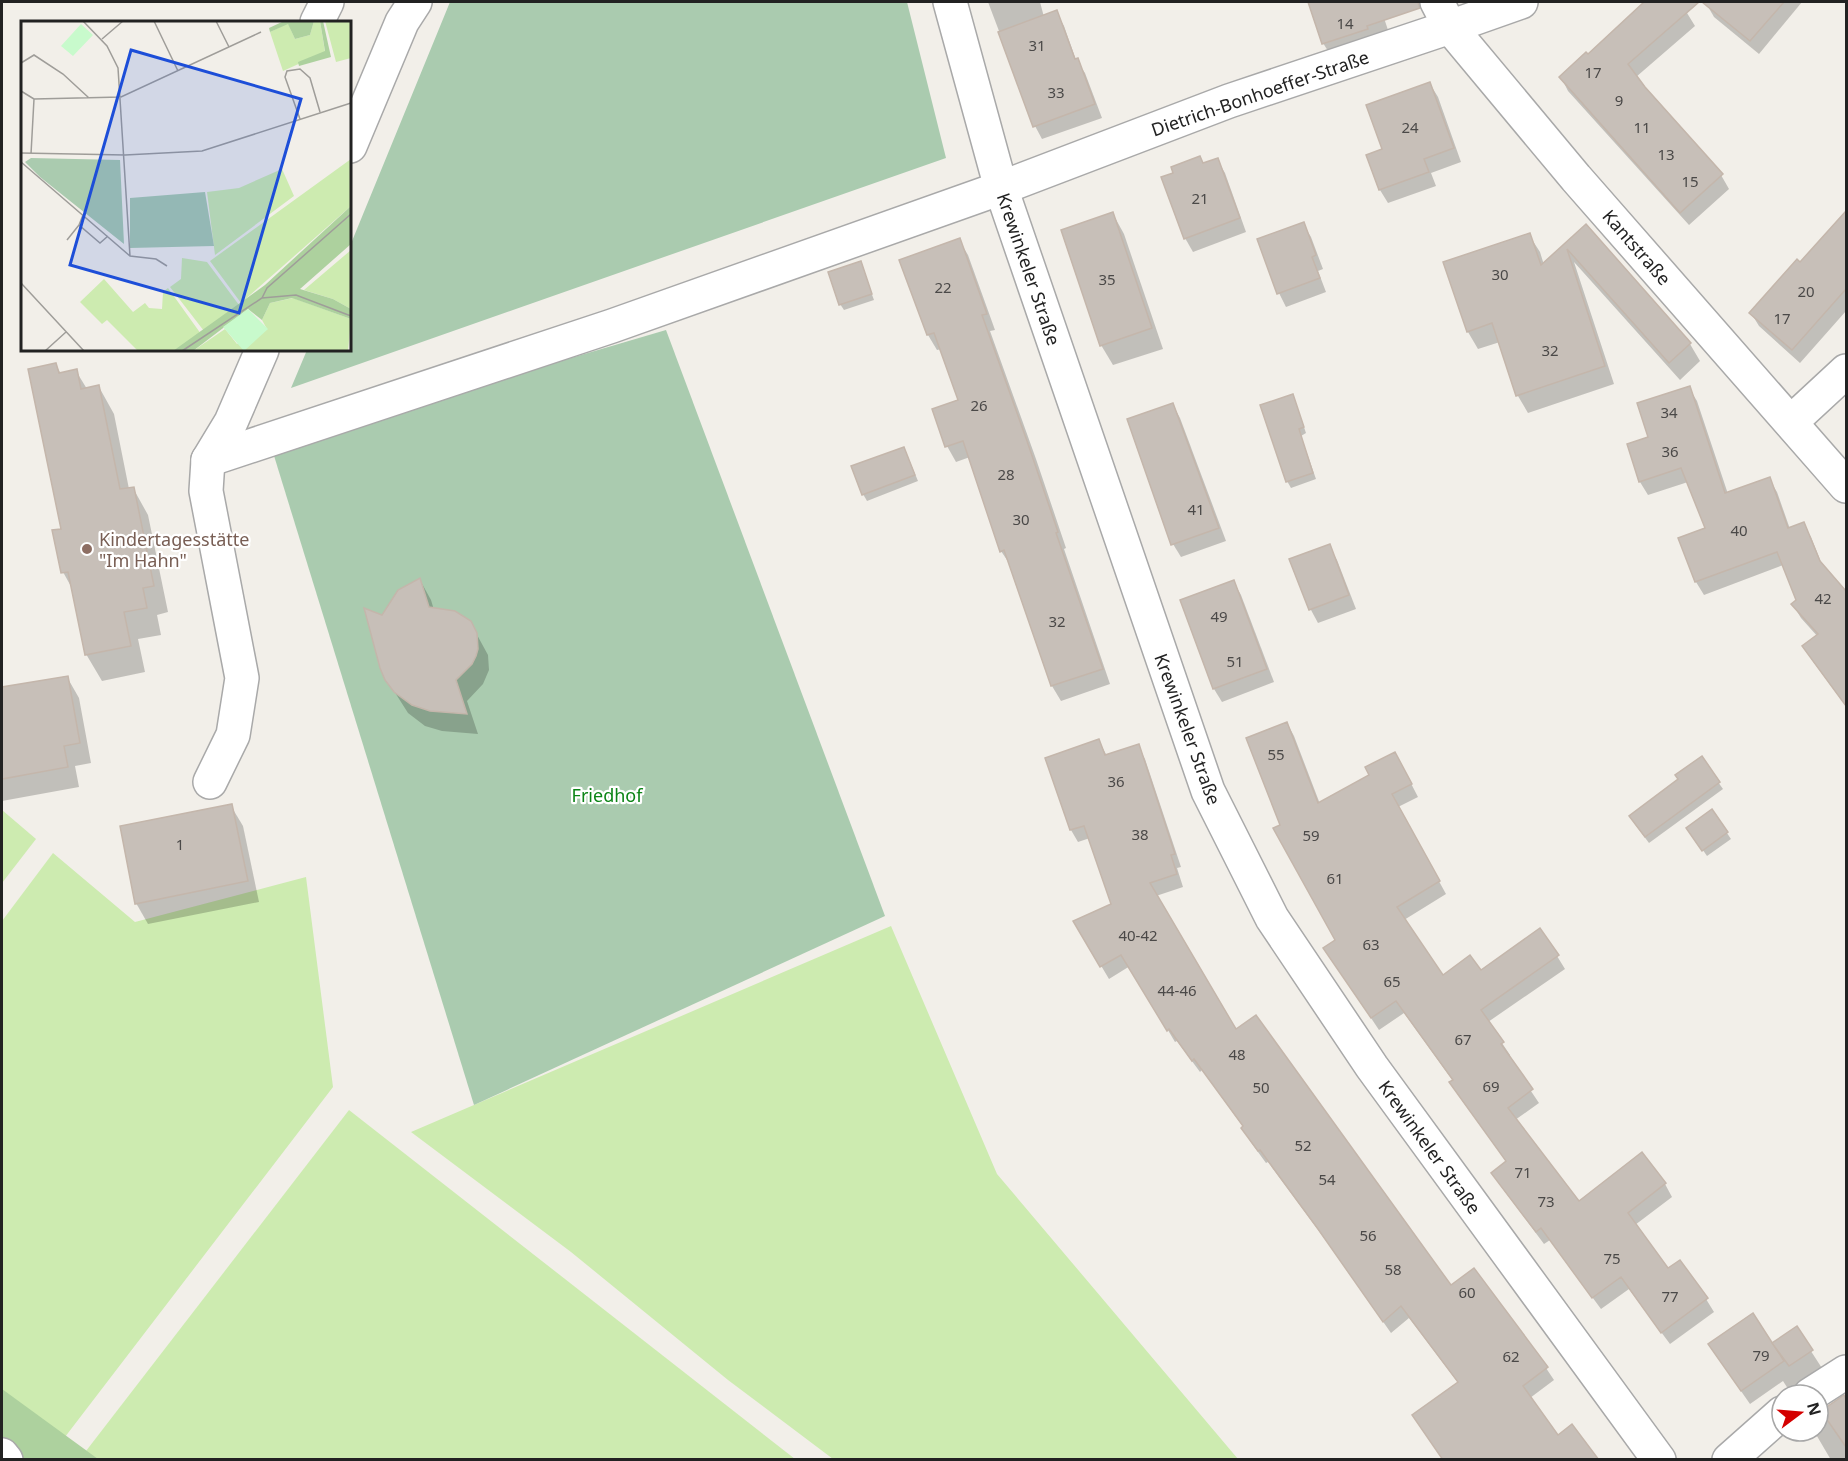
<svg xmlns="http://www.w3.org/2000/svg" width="1848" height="1461" viewBox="0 0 1848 1461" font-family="'Noto Sans',sans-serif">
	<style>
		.grass { fill: #cdebb0 }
		.forest { fill: #add19e }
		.cemetery { fill: #aacbaf }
		.shadow { fill: #0003 }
		.building { fill: #c7bfb8; stroke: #c4b6ab; stroke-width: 1.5 }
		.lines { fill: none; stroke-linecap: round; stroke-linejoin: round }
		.minor-casing { stroke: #a9a9a9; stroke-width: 36 }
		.minor { stroke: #fff; stroke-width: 33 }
		.education-dot { fill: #8d6e63; stroke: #fff; stroke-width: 2 }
		.labels { text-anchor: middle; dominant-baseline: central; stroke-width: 4.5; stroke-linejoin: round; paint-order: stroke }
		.number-label { font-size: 15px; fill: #4b4948 }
		.street-label { font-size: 18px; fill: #222; stroke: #fff }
		.education-label { font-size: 18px; fill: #785e54; stroke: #fff; text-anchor: start }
		.park-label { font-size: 18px; fill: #0c8416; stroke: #fff }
		.inset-road { fill: none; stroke: #9f9d99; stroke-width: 1.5 }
		.view { fill: #1d4ed8; fill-opacity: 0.15; stroke: #1d4ed8; stroke-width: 3 }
		.inset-edge { fill: none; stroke: #222; stroke-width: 3 }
	</style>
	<rect width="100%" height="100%" fill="#f2efe9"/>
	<g class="grass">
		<path d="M 2,810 L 36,839 L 2,883 Z"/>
		<path d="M 53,853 L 135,922 L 306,877 L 333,1087 L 65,1437 L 2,1390 L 2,921 Z"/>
		<path d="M 891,926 L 997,1174 L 1238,1459 L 833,1459 L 728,1380 L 571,1252 L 411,1132 Z"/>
		<path d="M 349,1110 L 795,1459 L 98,1460 L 86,1451 Z"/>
	</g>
	<path class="forest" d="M 2,1389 L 98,1459 L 2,1459 Z"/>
	<g class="cemetery">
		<path d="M 450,2 L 907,2 L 946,158 L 291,388 L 307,350 L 350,350 L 350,246 Z"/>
		<path d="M 666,330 L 885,916 L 474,1105 L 271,446 Z"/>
	</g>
	<g class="shadow">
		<path d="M 988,2 L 1040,2 L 1044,17 L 1056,12 L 1064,26 L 1076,60 L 1085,73 L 1102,118 L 1042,139 L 1035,126 Z"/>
		<path d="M 1310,2 L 1411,2 L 1382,12 L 1390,36 L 1333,59 L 1323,43 Z"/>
		<path d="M 1647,2 L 1672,2 L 1687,13 L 1695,26 L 1636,77 L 1721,175 L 1729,189 L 1689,225 L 1568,91 L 1561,77 L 1588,56 Z"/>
		<path d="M 1707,2 L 1802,2 L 1759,54 L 1714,17 L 1706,3 Z"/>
		<path d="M 1430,84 L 1438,97 L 1461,162 L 1431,173 L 1436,186 L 1388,203 L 1380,190 L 1384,150 Z"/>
		<path d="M 1217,160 L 1225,173 L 1246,232 L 1193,252 L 1185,238 L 1175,174 Z"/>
		<path d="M 1846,212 L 1846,311 L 1800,363 L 1759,326 L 1751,313 L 1800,264 Z"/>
		<path d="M 1113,214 L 1124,234 L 1163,349 L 1113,365 L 1101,345 Z"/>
		<path d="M 1303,224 L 1311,237 L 1323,269 L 1318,271 L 1326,292 L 1286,307 L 1279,293 Z"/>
		<path d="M 1586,226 L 1690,344 L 1700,361 L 1680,380 L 1574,262 L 1614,384 L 1528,413 L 1518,396 L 1500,342 L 1478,349 L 1468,332 L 1529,235 L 1540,252 L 1544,265 Z"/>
		<path d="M 959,240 L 968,255 L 995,330 L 990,331 L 1036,459 L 1066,548 L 1064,549 L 1110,684 L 1061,701 L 1052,686 L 1011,566 L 1001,551 L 970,457 L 956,462 L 947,446 L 960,401 L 942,349 L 937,350 L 928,335 L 901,261 Z"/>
		<path d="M 860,263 L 874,300 L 844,310 L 840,304 Z"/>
		<path d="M 56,365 L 61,374 L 76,371 L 87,389 L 99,387 L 114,414 L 129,489 L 133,488 L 148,515 L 168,612 L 157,615 L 161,635 L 138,639 L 145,672 L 102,681 L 86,654 L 73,590 L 63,572 Z"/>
		<path d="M 1689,388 L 1697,401 L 1728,494 L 1769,479 L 1777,492 L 1790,529 L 1803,524 L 1811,537 L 1823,567 L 1846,593 L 1846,699 L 1843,702 L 1812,660 L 1804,647 L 1818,637 L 1801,618 L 1793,605 L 1797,601 L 1783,565 L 1704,595 L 1696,582 L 1680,539 L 1707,529 L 1688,482 L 1648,495 L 1640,482 L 1628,445 L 1650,438 Z"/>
		<path d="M 1293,395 L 1306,433 L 1301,436 L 1316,479 L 1291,488 L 1287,481 Z"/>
		<path d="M 1173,405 L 1180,418 L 1226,541 L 1181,557 L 1173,544 Z"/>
		<path d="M 904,448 L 918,481 L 867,501 L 863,494 Z"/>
		<path d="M 1329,546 L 1337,560 L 1356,609 L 1318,623 L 1311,610 L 1291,560 Z"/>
		<path d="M 420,580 L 431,600 L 434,610 L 470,622 L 488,655 L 489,670 L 483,684 L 467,701 L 478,734 L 442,731 L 425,726 L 408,713 L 387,680 L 383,617 Z"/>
		<path d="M 1233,581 L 1241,595 L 1274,682 L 1222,702 L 1214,689 Z"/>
		<path d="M 67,677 L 79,698 L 91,763 L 75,766 L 79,787 L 2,801 L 2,689 Z"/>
		<path d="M 1287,723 L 1294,736 L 1320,804 L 1402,766 L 1418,797 L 1398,807 L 1446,894 L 1404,920 L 1443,977 L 1481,972 L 1557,956 L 1565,969 L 1488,1022 L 1510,1055 L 1508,1057 L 1539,1103 L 1515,1120 L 1578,1203 L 1641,1154 L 1665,1184 L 1672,1197 L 1635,1225 L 1668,1270 L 1706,1299 L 1714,1312 L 1670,1344 L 1629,1289 L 1601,1309 L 1550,1240 L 1544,1244 L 1500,1185 L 1493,1173 L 1507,1162 L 1458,1095 L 1451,1083 L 1453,1081 L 1404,1013 L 1379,1030 L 1333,961 L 1337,941 L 1282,825 Z"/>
		<path d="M 1099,741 L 1107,756 L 1138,746 L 1145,759 L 1181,867 L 1177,868 L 1183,887 L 1156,896 L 1235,1031 L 1450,1287 L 1546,1368 L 1554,1380 L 1530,1398 L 1558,1437 L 1596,1460 L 1459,1384 L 1409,1318 L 1391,1333 L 1327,1242 L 1268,1162 L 1266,1163 L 1250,1141 L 1244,1128 L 1202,1070 L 1200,1072 L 1177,1041 L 1175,1042 L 1130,966 L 1109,979 L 1075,922 L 1113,905 L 1090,838 L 1078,842 L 1071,830 Z"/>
		<path d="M 1701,758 L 1723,789 L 1649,843 L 1634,823 Z"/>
		<path d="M 231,806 L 243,826 L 259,902 L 148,924 L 136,903 Z"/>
		<path d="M 1712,811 L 1731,839 L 1707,856 L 1692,834 Z"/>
		<path d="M 1796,1328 L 1829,1379 L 1805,1395 L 1792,1395 L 1783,1381 L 1750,1404 L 1718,1358 L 1772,1345 Z"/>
		<path d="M 1846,1396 L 1846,1460 L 1831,1460 L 1814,1431 L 1818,1431 L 1818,1413 Z"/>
	</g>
	<g class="building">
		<path d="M 1308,2 L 1418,2 L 1420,8 L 1367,26 L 1368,29 L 1322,44 Z"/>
		<path d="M 1644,2 L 1699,2 L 1628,64 L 1645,87 L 1723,174 L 1680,213 L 1559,77 L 1586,52 L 1588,54 Z"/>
		<path d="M 1702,2 L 1784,2 L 1750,41 Z"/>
		<path d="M 1057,10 L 1075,59 L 1078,58 L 1095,104 L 1033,127 L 998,32 Z"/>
		<path d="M 1430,82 L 1454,148 L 1424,159 L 1429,172 L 1379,190 L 1366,155 L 1382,149 L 1366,105 Z"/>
		<path d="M 1200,156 L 1203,163 L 1218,158 L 1240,218 L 1184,239 L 1161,177 L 1173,173 L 1171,167 Z"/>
		<path d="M 1846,211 L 1846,289 L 1792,350 L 1749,313 L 1797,259 L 1800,262 Z"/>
		<path d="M 1113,212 L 1152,328 L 1100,346 L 1061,230 Z"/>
		<path d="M 1304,222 L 1316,255 L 1312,257 L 1320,278 L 1277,294 L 1257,239 Z"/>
		<path d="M 1586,224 L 1691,343 L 1669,363 L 1567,249 L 1605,366 L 1516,396 L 1492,323 L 1467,332 L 1443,262 L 1530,233 L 1541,265 Z"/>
		<path d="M 960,238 L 987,314 L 982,315 L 1027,441 L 1058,532 L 1056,533 L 1103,669 L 1051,686 L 1004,550 L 1000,552 L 963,441 L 945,447 L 932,409 L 958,400 L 934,333 L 927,335 L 899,260 Z"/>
		<path d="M 861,261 L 872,294 L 839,305 L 828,272 Z"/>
		<path d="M 56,363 L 59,373 L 77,369 L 81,389 L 99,385 L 120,489 L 134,487 L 154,586 L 143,588 L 147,608 L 124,612 L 131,646 L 85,655 L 68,572 L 61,573 L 52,530 L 61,529 L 28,369 Z"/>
		<path d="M 1690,386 L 1725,493 L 1770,477 L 1788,528 L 1804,522 L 1820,561 L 1846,591 L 1846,706 L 1802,646 L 1818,634 L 1791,604 L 1796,600 L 1777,552 L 1695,582 L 1678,538 L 1705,528 L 1681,468 L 1639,482 L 1627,444 L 1648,437 L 1637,403 Z"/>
		<path d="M 1293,394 L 1304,427 L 1299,429 L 1313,473 L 1286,482 L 1260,405 Z"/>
		<path d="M 1173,403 L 1219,528 L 1171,545 L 1127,419 Z"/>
		<path d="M 904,447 L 915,475 L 862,495 L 851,466 Z"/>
		<path d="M 1330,544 L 1349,595 L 1309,610 L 1289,559 Z"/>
		<path d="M 420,578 L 429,607 L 455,611 L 471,621 L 477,633 L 478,649 L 476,656 L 472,664 L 456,680 L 467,714 L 430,711 L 412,705 L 394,692 L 385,680 L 380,668 L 364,608 L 382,615 L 398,590 Z"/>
		<path d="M 1234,580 L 1267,669 L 1213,689 L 1180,600 Z"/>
		<path d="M 68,676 L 80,743 L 64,746 L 68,767 L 2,779 L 2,687 Z"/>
		<path d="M 1287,722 L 1318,803 L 1369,775 L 1365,767 L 1395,752 L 1412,784 L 1392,794 L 1440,881 L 1397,907 L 1443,975 L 1470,955 L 1481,970 L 1540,928 L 1559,955 L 1481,1010 L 1504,1042 L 1501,1044 L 1533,1089 L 1508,1108 L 1579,1201 L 1642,1152 L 1666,1183 L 1628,1213 L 1668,1268 L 1680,1260 L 1708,1298 L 1661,1333 L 1621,1277 L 1592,1298 L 1541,1228 L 1536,1232 L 1491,1173 L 1506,1161 L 1449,1082 L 1453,1080 L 1396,1001 L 1371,1018 L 1323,948 L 1335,940 L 1273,828 L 1280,825 L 1246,738 Z"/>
		<path d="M 1099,739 L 1105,755 L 1139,744 L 1175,854 L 1171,855 L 1177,874 L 1150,883 L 1236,1029 L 1256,1015 L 1451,1285 L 1474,1268 L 1548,1367 L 1523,1386 L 1558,1435 L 1572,1424 L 1599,1460 L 1443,1460 L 1412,1415 L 1458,1382 L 1401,1306 L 1383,1322 L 1318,1229 L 1260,1150 L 1258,1151 L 1241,1128 L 1243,1126 L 1194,1059 L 1192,1061 L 1169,1029 L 1167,1031 L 1121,955 L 1100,967 L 1073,921 L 1111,904 L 1084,826 L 1070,830 L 1045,758 Z"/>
		<path d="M 1702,756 L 1720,782 L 1645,837 L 1629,816 L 1678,779 L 1675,775 Z"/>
		<path d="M 232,804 L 248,881 L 135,904 L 120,826 Z"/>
		<path d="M 1712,809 L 1728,832 L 1702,851 L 1686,828 Z"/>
		<path d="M 1753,1313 L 1784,1361 L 1741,1391 L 1708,1344 Z"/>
		<path d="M 1797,1326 L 1813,1350 L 1789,1366 L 1772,1343 Z"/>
		<path d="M 1844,1395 L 1846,1399 L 1846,1447 L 1821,1411 Z"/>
	</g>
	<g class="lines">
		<g class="minor-casing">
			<g id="minor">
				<path d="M 950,2 L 1001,188 L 1208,791 L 1272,918 L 1372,1067 L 1659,1460"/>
				<path d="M 1437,2 L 1450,27 L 1576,178 L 1846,486"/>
				<path d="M 317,22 L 327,2"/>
				<path d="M 350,146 L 402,22 L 415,2"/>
				<path d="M 1791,422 L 1846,371"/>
				<path d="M 208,460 L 612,326 L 1001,188 L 1229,101 L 1450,27 L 1521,2"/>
				<path d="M 210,782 L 233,735 L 242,678 L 206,491 L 208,460 L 231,422 L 262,350"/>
				<path d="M 1810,1395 L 1846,1372"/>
				<path d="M 2,1455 L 6,1460"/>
				<path d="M 1729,1460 L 1782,1413"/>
			</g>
		</g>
		<use href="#minor" class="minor"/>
	</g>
	<circle class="education-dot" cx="87" cy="549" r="6"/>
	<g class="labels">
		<g class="number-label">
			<text x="1345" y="23">14</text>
			<text x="1037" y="45">31</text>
			<text x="1593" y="72">17</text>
			<text x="1056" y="92">33</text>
			<text x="1619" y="100">9</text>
			<text x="1410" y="127">24</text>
			<text x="1642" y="127">11</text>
			<text x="1666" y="154">13</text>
			<text x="1690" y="181">15</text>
			<text x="1200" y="198">21</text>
			<text x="1500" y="274">30</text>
			<text x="1107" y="279">35</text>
			<text x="943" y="287">22</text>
			<text x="1806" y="291">20</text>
			<text x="1782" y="318">17</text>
			<text x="1550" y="350">32</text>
			<text x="979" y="405">26</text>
			<text x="1669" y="412">34</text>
			<text x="1670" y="451">36</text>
			<text x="1006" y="474">28</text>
			<text x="1196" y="509">41</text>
			<text x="1021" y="519">30</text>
			<text x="1739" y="530">40</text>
			<text x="1823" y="598">42</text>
			<text x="1219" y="616">49</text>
			<text x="1057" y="621">32</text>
			<text x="1235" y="661">51</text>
			<text x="1276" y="754">55</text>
			<text x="1116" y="781">36</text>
			<text x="1140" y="834">38</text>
			<text x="1311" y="835">59</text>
			<text x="180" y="844">1</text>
			<text x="1335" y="878">61</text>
			<text x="1138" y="935">40-42</text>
			<text x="1371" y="944">63</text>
			<text x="1392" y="981">65</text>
			<text x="1177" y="990">44-46</text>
			<text x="1463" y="1039">67</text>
			<text x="1237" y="1054">48</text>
			<text x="1491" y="1086">69</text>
			<text x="1261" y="1087">50</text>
			<text x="1303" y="1145">52</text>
			<text x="1523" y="1172">71</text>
			<text x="1327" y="1179">54</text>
			<text x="1546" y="1201">73</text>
			<text x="1368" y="1235">56</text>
			<text x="1612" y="1258">75</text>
			<text x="1393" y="1269">58</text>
			<text x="1467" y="1292">60</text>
			<text x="1670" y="1296">77</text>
			<text x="1761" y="1355">79</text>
			<text x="1511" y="1356">62</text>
		</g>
		<g class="street-label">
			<text transform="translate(1260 93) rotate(-19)">Dietrich-Bonhoeffer-Straße</text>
			<text transform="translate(1637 247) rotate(49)">Kantstraße</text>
			<text transform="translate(1029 269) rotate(71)">Krewinkeler Straße</text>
			<text transform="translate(1188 729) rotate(70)">Krewinkeler Straße</text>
			<text transform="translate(1430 1147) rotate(54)">Krewinkeler Straße</text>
		</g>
		<g class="education-label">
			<text x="99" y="539">Kindertagesstätte<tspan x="99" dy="21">"Im Hahn"</tspan></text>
		</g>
		<g class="park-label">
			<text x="607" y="795">Friedhof</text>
		</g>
	</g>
	<g transform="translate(21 21)">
		<rect width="330" height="330" fill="#f2efe9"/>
		<path d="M 293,0 L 299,0 L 304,31 L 262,50 L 249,11 L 267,2 L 274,18 L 289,14 ZM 304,0 L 330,0 L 330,37 L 315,41 ZM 330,138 L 330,185 L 220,282 L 189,240 ZM 261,148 L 273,175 L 194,234 L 186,171 L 218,167 ZM 330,229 L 330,288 L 312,278 L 283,269 ZM 161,237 L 186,241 L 218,284 L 183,310 L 149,266 L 160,258 ZM 83,258 L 112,291 L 124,282 L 128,287 L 141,288 L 142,271 L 147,267 L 180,313 L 152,330 L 117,330 L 86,299 L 81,303 L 59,281 ZM 272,277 L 330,298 L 327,330 L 172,330 L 204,308 L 216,323 L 246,308 L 241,299 L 249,282 Z" fill="#cdebb0"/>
		<path d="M 263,0 L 293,0 L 289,14 L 274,18 L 267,3 L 249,11 L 248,7 ZM 299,0 L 302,0 L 310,36 L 278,45 L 277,41 L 304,30 ZM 330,185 L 330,223 L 279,268 L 312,278 L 330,288 L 330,298 L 271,277 L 249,282 L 241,299 L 227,288 L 172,330 L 152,330 L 244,264 Z" fill="#add19e"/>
		<path d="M 10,137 L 99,139 L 103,223 L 19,156 L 4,141 ZM 184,171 L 193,225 L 109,227 L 109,177 Z" fill="#aacbaf"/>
		<path d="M 60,3 L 72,14 L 52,35 L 40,25 ZM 227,288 L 247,308 L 223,330 L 202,306 Z" fill="#c8facc"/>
		<path class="inset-road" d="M 62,0 L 86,25 L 97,47 L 109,235M 133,0 L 157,50M 195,0 L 208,26M 81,18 L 102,0M 0,42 L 13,34 L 42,53 L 68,77M 0,70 L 13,78 L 10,133M 13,78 L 100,76 L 240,11M 279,98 L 264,56 L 266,50 L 279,48 L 289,57 L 299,91M 0,132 L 104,134 L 181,130 L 330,82M 0,141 L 109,235 L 135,238 L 146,245M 62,194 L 58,204 L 79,222 L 87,215M 46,219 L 58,204M 0,262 L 63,330M 241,277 L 275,274 L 330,295M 24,330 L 45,311M 161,330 L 241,277 L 246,267 L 330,193"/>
		<path class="view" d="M 110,29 L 280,78 L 218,292 L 49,244 Z"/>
		<rect width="330" height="330" class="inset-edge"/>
	</g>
	<rect width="1848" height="1461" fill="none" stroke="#222222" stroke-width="6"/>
	<g transform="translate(1800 1413) rotate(74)"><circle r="28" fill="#ffffff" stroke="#a7a7a7" stroke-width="1.5"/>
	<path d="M0-4.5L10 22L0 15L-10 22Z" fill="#d40000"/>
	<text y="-9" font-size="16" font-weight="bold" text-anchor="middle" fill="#222222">N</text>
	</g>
</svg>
